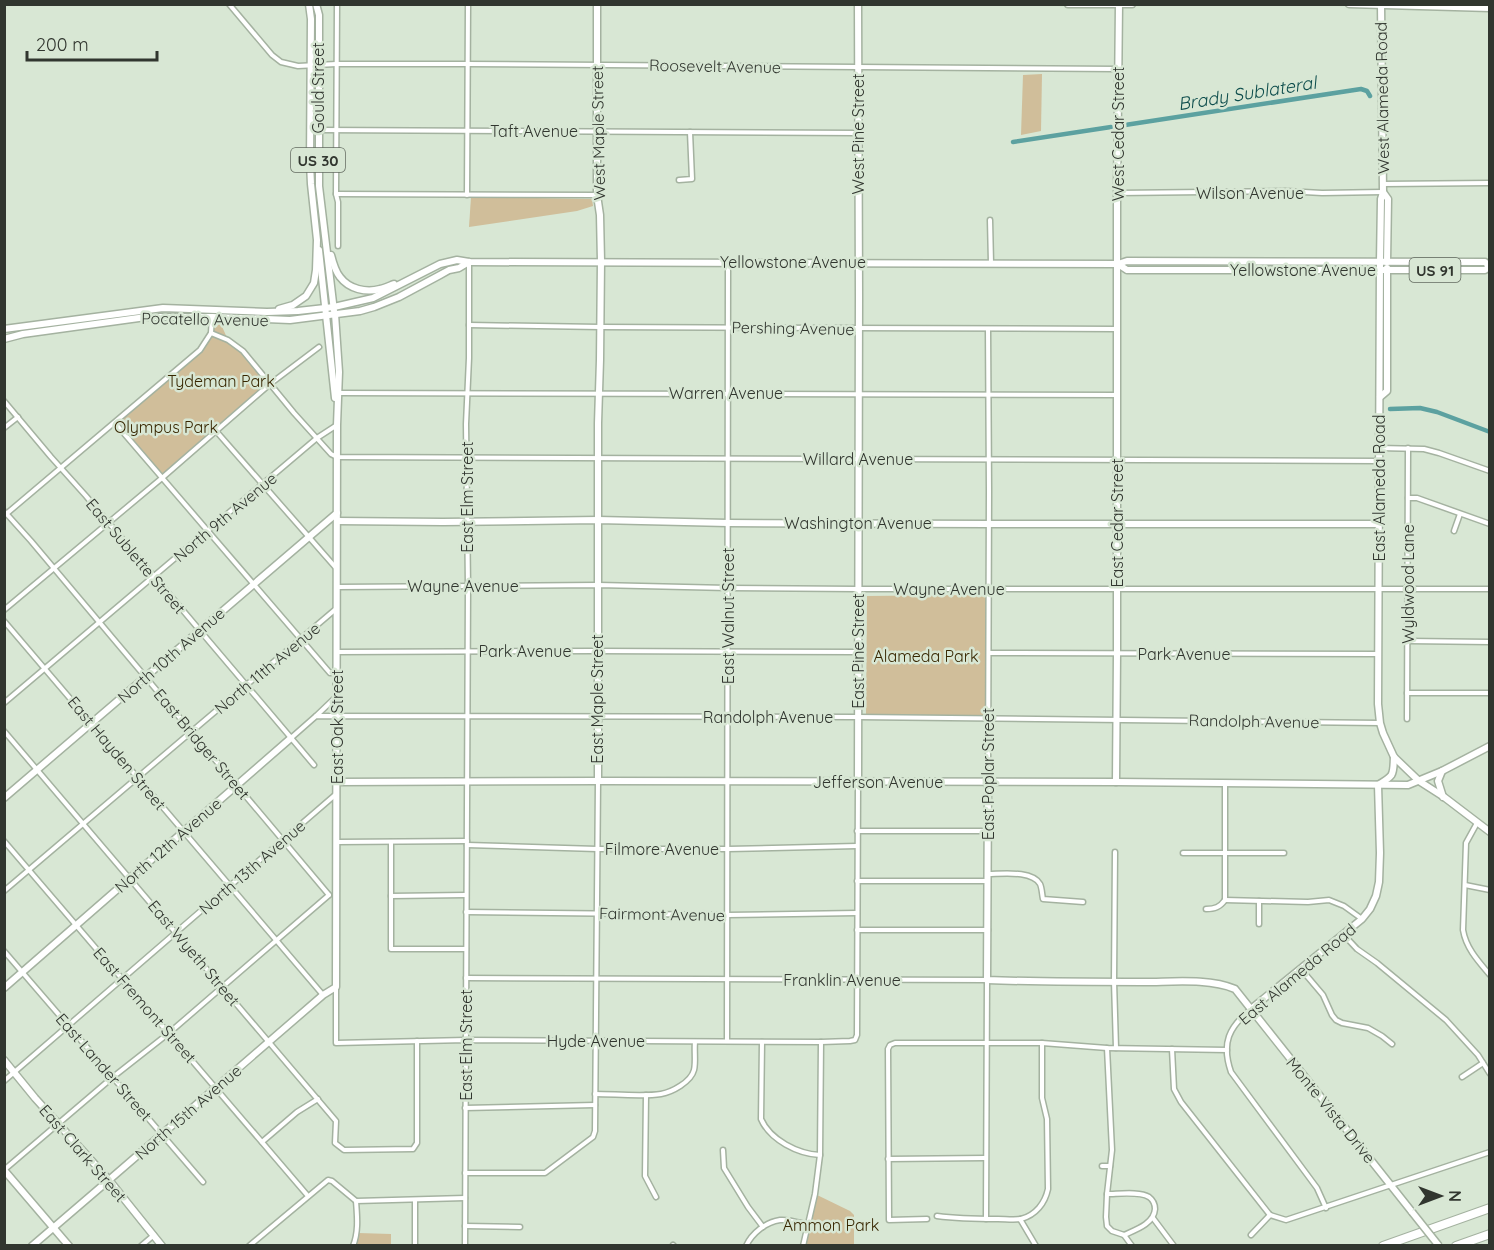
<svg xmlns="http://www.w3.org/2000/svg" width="1494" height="1250" viewBox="0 0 1494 1250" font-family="Quicksand,sans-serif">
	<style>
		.green { fill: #d0be9a }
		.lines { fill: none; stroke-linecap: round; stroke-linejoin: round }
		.canal { stroke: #5ca1a0; stroke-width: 4.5 }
		.street-casing { stroke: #a4b2a0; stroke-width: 7 }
		.secondary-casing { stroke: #a4b2a0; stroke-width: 9 }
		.primary-casing { stroke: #a4b2a0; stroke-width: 9 }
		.highway-casing { stroke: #a4b2a0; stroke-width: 10 }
		.street { stroke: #fff; stroke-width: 4 }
		.secondary { stroke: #fff; stroke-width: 6 }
		.primary { stroke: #fff; stroke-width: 6 }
		.highway { stroke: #fff; stroke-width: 8 }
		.secondary-bridge-casing { stroke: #a4b2a0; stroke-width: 9; stroke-linecap: butt }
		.secondary-bridge { stroke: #fff; stroke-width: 6 }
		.labels { text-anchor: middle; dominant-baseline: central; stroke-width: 5; stroke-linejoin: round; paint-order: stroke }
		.shield { fill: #d8e7d4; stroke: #636b60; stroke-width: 1.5 }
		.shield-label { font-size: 15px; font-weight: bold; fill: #31362f }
		.street-label { font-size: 16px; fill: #31362f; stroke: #d8e7d4 }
		.park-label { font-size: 16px; fill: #372600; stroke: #d8e7d4 }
		.water-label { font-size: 18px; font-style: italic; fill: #0d4d4c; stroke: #d8e7d4 }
	</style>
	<rect width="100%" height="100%" fill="#d8e7d4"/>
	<g class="green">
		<path d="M 1042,74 L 1041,131 L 1021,135 L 1023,75 Z"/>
		<path d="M 471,197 L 592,199 L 593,206 L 577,211 L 469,227 Z"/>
		<path d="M 220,322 L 228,340 L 236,344 L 270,384 L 162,478 L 115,423 L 200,350 L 211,333 Z"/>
		<path d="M 966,595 L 987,597 L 986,716 L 866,714 L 867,596 Z"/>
		<path d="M 815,1194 L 850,1211 L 854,1215 L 854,1245 L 803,1246 Z"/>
		<path d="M 358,1233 L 391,1234 L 391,1245 L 356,1246 Z"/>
	</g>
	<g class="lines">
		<g class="canal">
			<path d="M 1125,125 L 1361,89 L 1367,91 L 1370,96"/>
			<path d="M 1013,142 L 1111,127"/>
			<path d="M 1390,409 L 1420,408 L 1437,412 L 1490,432"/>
		</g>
		<g class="street-casing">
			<g id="street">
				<path d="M 229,4 L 272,55 L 281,62 L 298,66 L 336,64 L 467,64 L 1118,69"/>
				<path d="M 337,4 L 336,194 L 338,202 L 338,246"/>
				<path d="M 319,130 L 858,133"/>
				<path d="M 679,180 L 692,179 L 690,132"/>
				<path d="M 1383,184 L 1490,183"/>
				<path d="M 1117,193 L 1286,191 L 1322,193 L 1383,192"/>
				<path d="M 336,194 L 597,195"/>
				<path d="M 467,195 L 468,4"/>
				<path d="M 990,220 L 991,263"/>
				<path d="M 469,325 L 600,327 L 1116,329"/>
				<path d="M 988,329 L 989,491 L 988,781"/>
				<path d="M 211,333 L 228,340 L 243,351 L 294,413 L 331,454 L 337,457 L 1379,461"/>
				<path d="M 338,393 L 1117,395"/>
				<path d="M 4,401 L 51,457 L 86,496 L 314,765"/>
				<path d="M 115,423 L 330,673 L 336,672"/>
				<path d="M 4,428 L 18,417"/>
				<path d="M 216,431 L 336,568"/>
				<path d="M 1379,448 L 1424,449 L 1439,453 L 1490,471"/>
				<path d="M 1408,498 L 1417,498 L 1490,524"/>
				<path d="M 4,511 L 31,541 L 329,895"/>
				<path d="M 5,515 L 200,350 L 211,333 L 212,316"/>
				<path d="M 1454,531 L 1460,514"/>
				<path d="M 337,587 L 598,585 L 728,588 L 858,589 L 1490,589"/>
				<path d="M 4,610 L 162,478 L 270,384 L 319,347"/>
				<path d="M 4,621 L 323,995"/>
				<path d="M 1408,641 L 1490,642"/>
				<path d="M 337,652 L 597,651 L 858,652"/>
				<path d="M 989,653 L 1378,654"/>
				<path d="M 1407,693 L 1490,693"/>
				<path d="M 4,703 L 317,438 L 337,425"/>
				<path d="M 316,716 L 337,696"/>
				<path d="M 1407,719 L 1408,448"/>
				<path d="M 4,731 L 336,1121 L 335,1143 L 344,1150 L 413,1149 L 417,1143 L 417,1041"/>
				<path d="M 291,738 L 316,716 L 858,717 L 1380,723"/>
				<path d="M 1225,784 L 1225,900"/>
				<path d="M 1477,823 L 1466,843 L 1463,930 C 1466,948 1478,961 1490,975"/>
				<path d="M 857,831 L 988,831"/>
				<path d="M 4,841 L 308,1196"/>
				<path d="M 337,842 L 467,841"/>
				<path d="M 391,842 L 391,949 L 466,949"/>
				<path d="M 467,845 L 597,849 L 728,849 L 857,846"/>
				<path d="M 1115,852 L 1114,981 L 1116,1048"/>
				<path d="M 1183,853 L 1284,853"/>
				<path d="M 988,874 C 1002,874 1032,870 1040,884 C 1042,888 1042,895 1043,899 L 1083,902"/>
				<path d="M 857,881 L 988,881"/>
				<path d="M 1465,885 L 1490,890"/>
				<path d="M 4,891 L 337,608"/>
				<path d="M 391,896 L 466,895"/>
				<path d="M 1225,900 L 1308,902 L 1329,900 L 1344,906 L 1362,919"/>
				<path d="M 1259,901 L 1259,924"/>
				<path d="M 1206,909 C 1215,909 1220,907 1225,900"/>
				<path d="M 466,912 L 728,915 L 857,913"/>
				<path d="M 857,930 L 988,930"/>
				<path d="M 1344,935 L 1357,949 L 1377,963 L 1446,1020 L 1478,1055 L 1490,1074"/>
				<path d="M 4,951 L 203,1182"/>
				<path d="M 1301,969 L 1323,995 L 1332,1015 L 1336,1020 L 1342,1023 L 1368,1028 L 1382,1036 L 1392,1044"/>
				<path d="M 466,978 L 987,980 L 986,1219"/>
				<path d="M 336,987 L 336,1043 L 466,1040 L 821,1042 L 850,1041 L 855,1040 L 857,1035 L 858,782"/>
				<path d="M 1251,1009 C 1229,1027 1221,1043 1231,1072 L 1317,1188 L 1326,1208"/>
				<path d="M 727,1041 L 728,263"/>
				<path d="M 762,1042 L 761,1119 C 770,1140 798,1154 820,1155"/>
				<path d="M 1107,1048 L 1112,1150 L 1107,1194 L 1106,1217 L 1107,1226 L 1112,1231 L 1124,1235"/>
				<path d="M 1172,1049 L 1174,1089 L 1181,1102 L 1270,1215"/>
				<path d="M 1462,1077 L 1483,1063"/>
				<path d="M 4,1081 L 335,795"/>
				<path d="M 595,1094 C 614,1094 643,1097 661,1094 C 672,1092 691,1082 694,1070 C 696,1062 694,1051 695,1042"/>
				<path d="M 646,1095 L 645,1176 L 656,1197"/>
				<path d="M 465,1108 L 595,1105"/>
				<path d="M 262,1142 L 297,1112 L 318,1099"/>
				<path d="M 723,1150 L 724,1168 L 748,1207 L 763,1227"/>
				<path d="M 888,1159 L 985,1158"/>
				<path d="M 1102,1166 L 1110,1166"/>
				<path d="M 4,1170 L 113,1077 L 169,1033 L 329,895"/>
				<path d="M 465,1173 L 545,1173 L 593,1137 L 595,1131 L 598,781"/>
				<path d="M 1107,1194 C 1118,1194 1140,1191 1149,1197 C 1153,1200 1155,1205 1155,1209 C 1154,1224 1135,1230 1124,1235 L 1132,1246"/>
				<path d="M 415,1200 L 415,1246"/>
				<path d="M 1270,1215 L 1286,1220 L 1490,1152"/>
				<path d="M 937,1216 C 959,1219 976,1219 998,1219 C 1005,1219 1014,1220 1021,1219 C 1036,1215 1045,1203 1048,1189 L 1047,1119 L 1042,1098 L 1042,1043"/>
				<path d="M 1153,1218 L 1174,1246"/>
				<path d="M 927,1219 L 889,1220 L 888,1049 L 890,1045 L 895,1043 L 1042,1043 L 1107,1048 L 1227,1050"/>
				<path d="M 1020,1219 L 1036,1246"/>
				<path d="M 465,1226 L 520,1227"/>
				<path d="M 1251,1235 L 1270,1215"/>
				<path d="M 673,1245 L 674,1246"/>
				<path d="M 141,1246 L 154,1235"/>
				<path d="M 249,1246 L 328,1180 L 332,1181 L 356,1201 L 465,1198"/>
				<path d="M 353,1246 C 359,1231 357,1215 356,1201"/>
				<path d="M 465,1246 L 468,586 L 466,424 L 469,358 L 469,262"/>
				<path d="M 746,1246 C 752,1233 766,1222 780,1220 C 789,1219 800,1223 809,1225"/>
				<path d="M 803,1246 L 815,1194 L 820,1155 L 821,1042"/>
			</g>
		</g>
		<g class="secondary-casing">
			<g id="secondary">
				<path d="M 597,4 L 597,195 L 600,215 L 601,261 L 600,360 L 598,423 L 598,781"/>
				<path d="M 1068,4 L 1132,4"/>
				<path d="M 1349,4 L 1490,8"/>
				<path d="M 1383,192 L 1388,199 L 1387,262"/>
				<path d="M 319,250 L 335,398"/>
				<path d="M 1380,262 L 1381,199 L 1383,192 L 1381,4"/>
				<path d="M 337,521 L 443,522 L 598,520 L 728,523 L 989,524 L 1379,524"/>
				<path d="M 337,782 L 598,781 L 1116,782 L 1408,785 L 1442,771 L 1490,746"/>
				<path d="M 858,782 L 859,296 L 858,4"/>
				<path d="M 988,782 L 987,980 C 1040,982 1092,982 1144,982 C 1172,982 1209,978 1235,989 L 1412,1212"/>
				<path d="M 1116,782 L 1117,654 L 1117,193 L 1119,4"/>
				<path d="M 4,798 L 337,513"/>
				<path d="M 4,988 L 291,738"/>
				<path d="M 1251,1009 L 1362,919 L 1370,909 L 1376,896 L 1379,882 L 1380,853 L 1378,785"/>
				<path d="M 4,1060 L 35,1098 L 109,1180 L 162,1246"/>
				<path d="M 4,1170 L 69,1246"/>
				<path d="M 32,1246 L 109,1180 L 323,995 L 336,987 L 337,425 L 339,372 L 335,314"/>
			</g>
		</g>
		<g class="primary-casing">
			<g id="primary">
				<path d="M 316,4 L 319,15 L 319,186 L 334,311"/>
				<path d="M 331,255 C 333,263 335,271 340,277 C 349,289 366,293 380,289 C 385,288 389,286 394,284"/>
				<path d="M 1380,262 L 1378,704 L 1380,723 L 1383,733 L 1394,757 L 1419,781 L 1444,797 L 1490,832"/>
				<path d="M 1118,264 L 1127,270 L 1485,270 L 1490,266"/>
				<path d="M 279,309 L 293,305 L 306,296 L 314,283 L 316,270 L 317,240 L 311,184 L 310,163 L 311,19 L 309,4"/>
				<path d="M 4,329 L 163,308 L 267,312 L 298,311 L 334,307 L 373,298 L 440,264 L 457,260 L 469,262 L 1118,264 L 1127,261 L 1485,262 L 1489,266"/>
				<path d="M 4,339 L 23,334 L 146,317 L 212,317 L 290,320 L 360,311 L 374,307 L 399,297 L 440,275 L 449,270 L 459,268 L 469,262"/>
				<path d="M 1380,397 L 1387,391 L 1387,268"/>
				<path d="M 1442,771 L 1438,781 L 1443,797"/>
				<path d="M 1378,785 C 1395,775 1393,775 1394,757"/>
			</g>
		</g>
		<g class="highway-casing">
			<g id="highway">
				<path d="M 1383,1246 L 1490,1208"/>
				<path d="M 1456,1246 L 1490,1234"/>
			</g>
		</g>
		<use href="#street" class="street"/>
		<use href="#secondary" class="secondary"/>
		<use href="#primary" class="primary"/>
		<use href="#highway" class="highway"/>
		<g class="secondary-bridge-casing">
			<path id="secondary-bridge" d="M 1412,1212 L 1439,1246"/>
		</g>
		<use href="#secondary-bridge" class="secondary-bridge"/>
	</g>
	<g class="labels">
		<g class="shield">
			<rect x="291" y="148" width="54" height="24" rx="4.5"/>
			<rect x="1409.5" y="258" width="51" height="24" rx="4.5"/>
		</g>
		<g class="shield-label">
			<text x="318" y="160">US 30</text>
			<text x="1435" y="270">US 91</text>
		</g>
		<g class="street-label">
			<text transform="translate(715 66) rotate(1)">Roosevelt Avenue</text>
			<text transform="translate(318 88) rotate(-90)">Gould Street</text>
			<text transform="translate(1382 98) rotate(-91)">West Alameda Road</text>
			<text x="534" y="131">Taft Avenue</text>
			<text transform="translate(598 133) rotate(-91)">West Maple Street</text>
			<text transform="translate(858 134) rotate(-90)">West Pine Street</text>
			<text transform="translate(1118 134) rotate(-90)">West Cedar Street</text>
			<text x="1250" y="193">Wilson Avenue</text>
			<text x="793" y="262">Yellowstone Avenue</text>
			<text x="1303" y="270">Yellowstone Avenue</text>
			<text transform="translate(205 319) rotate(1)">Pocatello Avenue</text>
			<text transform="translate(793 328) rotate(1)">Pershing Avenue</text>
			<text x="726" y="393">Warren Avenue</text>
			<text x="858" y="459">Willard Avenue</text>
			<text transform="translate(1379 488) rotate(-90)">East Alameda Road</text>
			<text transform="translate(467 497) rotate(-90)">East Elm Street</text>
			<text transform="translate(225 517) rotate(-40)">North 9th Avenue</text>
			<text x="858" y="523">Washington Avenue</text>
			<text transform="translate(1117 523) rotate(-90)">East Cedar Street</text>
			<text transform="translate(136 556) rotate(50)">East Sublette Street</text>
			<text transform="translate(1408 584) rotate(-90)">Wyldwood Lane</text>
			<text x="463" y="586">Wayne Avenue</text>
			<text x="949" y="589">Wayne Avenue</text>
			<text transform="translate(728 616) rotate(-90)">East Walnut Street</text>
			<text x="525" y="651">Park Avenue</text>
			<text transform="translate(858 651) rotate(-90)">East Pine Street</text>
			<text x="1184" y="654">Park Avenue</text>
			<text transform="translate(171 655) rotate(-41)">North 10th Avenue</text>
			<text transform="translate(267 668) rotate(-40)">North 11th Avenue</text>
			<text transform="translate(597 699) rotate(-90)">East Maple Street</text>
			<text x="768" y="717">Randolph Avenue</text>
			<text transform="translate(1254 721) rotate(1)">Randolph Avenue</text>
			<text transform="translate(337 727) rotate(-90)">East Oak Street</text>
			<text transform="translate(202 744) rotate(50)">East Bridger Street</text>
			<text transform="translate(117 753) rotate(50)">East Hayden Street</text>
			<text transform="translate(988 774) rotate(-90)">East Poplar Street</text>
			<text x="878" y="782">Jefferson Avenue</text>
			<text transform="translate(168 845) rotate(-41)">North 12th Avenue</text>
			<text x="662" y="849">Filmore Avenue</text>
			<text transform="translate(252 867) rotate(-41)">North 13th Avenue</text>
			<text transform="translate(662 914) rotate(1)">Fairmont Avenue</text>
			<text transform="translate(194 953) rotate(50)">East Wyeth Street</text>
			<text transform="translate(1297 974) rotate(-40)">East Alameda Road</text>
			<text x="842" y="980">Franklin Avenue</text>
			<text transform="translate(145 1005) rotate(49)">East Fremont Street</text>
			<text x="596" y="1041">Hyde Avenue</text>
			<text transform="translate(466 1045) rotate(-90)">East Elm Street</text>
			<text transform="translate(104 1067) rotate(49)">East Lander Street</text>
			<text transform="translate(1331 1110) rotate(51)">Monte Vista Drive</text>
			<text transform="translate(188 1112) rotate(-41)">North 15th Avenue</text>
			<text transform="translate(83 1153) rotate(49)">East Clark Street</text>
		</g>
		<g class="park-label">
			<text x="221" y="381">Tydeman Park</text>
			<text x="166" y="427">Olympus Park</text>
			<text x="926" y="656">Alameda Park</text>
			<text x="831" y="1225">Ammon Park</text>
		</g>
		<g class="water-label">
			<text transform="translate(1247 93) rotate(-9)">Brady Sublateral</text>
		</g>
	</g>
	<rect width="1494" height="1250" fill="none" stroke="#31362f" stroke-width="12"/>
	<g transform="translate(1440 1196) rotate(90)" stroke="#d8e7d4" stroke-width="4.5" paint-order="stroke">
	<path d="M0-4.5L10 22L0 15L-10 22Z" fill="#31362f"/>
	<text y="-9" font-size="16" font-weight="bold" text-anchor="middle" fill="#31362f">N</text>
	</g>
	<path d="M27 51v9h130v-9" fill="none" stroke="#31362f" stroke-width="3"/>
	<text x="36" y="51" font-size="18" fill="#31362f" stroke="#d8e7d4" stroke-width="4.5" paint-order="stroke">200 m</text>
</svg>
